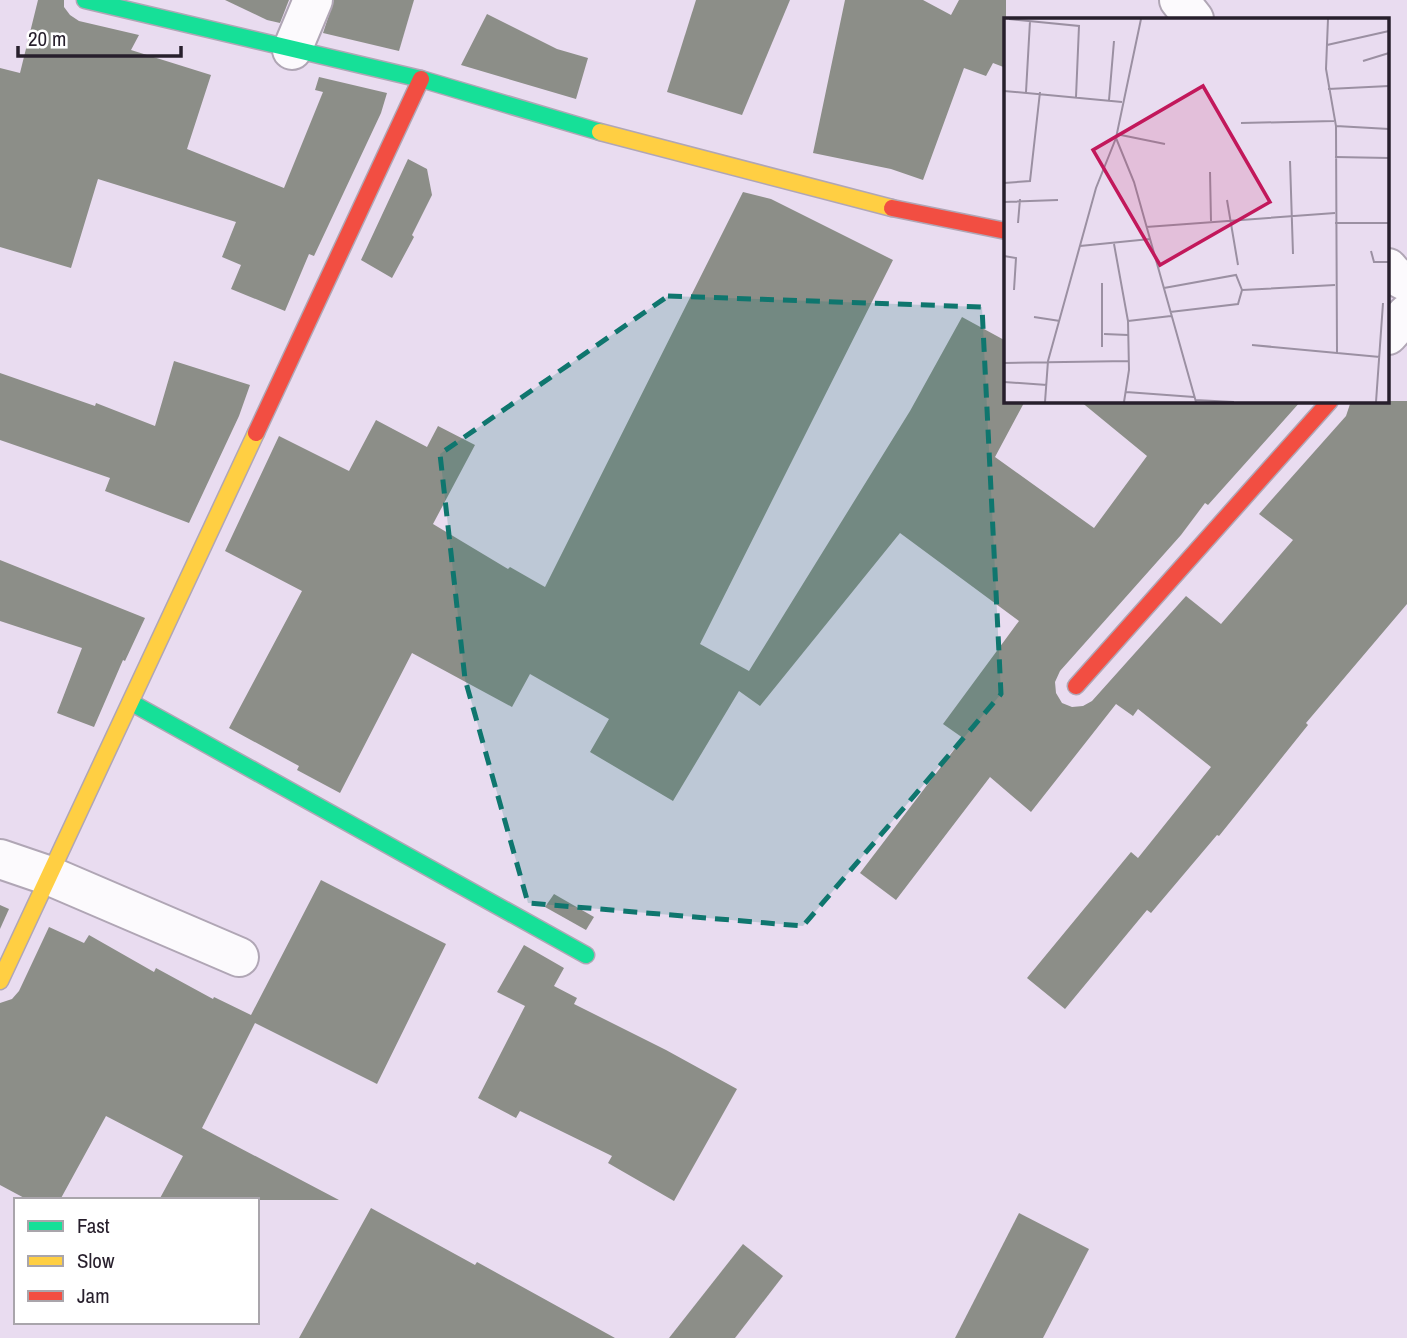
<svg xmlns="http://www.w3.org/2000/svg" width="1407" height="1338" viewBox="0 0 1407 1338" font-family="'Archivo Narrow',sans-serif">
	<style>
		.building { fill: #8c8e88 }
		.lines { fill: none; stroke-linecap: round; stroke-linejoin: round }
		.street-casing { stroke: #b0a6b5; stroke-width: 42 }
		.fast-casing { stroke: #b0a6b5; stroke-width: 19 }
		.slow-casing { stroke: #b0a6b5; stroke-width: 19 }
		.jam-casing { stroke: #b0a6b5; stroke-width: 19 }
		.street { stroke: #fcfafd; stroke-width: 38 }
		.fast { stroke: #16e098; stroke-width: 16 }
		.slow { stroke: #ffcf43; stroke-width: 16 }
		.jam { stroke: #f24e42; stroke-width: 16 }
		.marked { fill: #0f766e; fill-opacity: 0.2; stroke: #0f766e; stroke-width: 5; stroke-dasharray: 14 9; stroke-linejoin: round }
		.inset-road { fill: none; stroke: #9b90a2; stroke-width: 2 }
		.view { fill: #c2185b; fill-opacity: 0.15; stroke: #c2185b; stroke-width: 3.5 }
		.inset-edge { fill: none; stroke: #271f2c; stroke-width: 3.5 }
	</style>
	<rect width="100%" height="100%" fill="#e9dcf0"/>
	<g class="building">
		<path d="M 38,0 L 64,0 L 64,7 L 70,15 L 79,21 L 139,35 L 131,50 L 211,75 L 187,149 L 284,188 L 323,92 L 315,90 L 319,77 L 387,93 L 381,113 L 314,256 L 309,254 L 285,311 L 231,289 L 241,265 L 222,257 L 236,222 L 98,179 L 71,268 L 0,247 L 0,68 L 20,73 Z"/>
		<path d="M 225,0 L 289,0 L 280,23 L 267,20 Z"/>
		<path d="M 334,0 L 414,0 L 399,51 L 323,33 Z"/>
		<path d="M 696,0 L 790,0 L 742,115 L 667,92 Z"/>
		<path d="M 845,0 L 923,0 L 951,15 L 959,0 L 1006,0 L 1006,68 L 993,63 L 986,76 L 964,68 L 923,180 L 891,169 L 813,153 Z"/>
		<path d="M 487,14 L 557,49 L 588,58 L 576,99 L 461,65 Z"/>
		<path d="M 408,159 L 427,169 L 432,195 L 412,235 L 414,237 L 392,278 L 361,260 Z"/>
		<path d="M 743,192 L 771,199 L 893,260 L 700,644 L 749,671 L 910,411 L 962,317 L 1006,341 L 1006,401 L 1025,401 L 995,457 L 1094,528 L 1147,456 L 1080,401 L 1301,401 L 1208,505 L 1205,503 L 1181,535 L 1060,671 L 1055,682 L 1056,693 L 1062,703 L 1072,707 L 1083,706 L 1092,701 L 1186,596 L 1221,624 L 1293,540 L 1259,514 L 1346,416 L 1351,401 L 1407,401 L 1407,604 L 1306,723 L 1308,725 L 1219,836 L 1217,835 L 1151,913 L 1147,910 L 1065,1009 L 1027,978 L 1131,852 L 1138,858 L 1211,767 L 1138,709 L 1133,716 L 1116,704 L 1031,812 L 990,777 L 896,900 L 860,873 L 963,738 L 943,724 L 1019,621 L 900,533 L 760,706 L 739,691 L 673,801 L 590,752 L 609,719 L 530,674 L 512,707 L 412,653 L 340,793 L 297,770 L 299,766 L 229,728 L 302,591 L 225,551 L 279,436 L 349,471 L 376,420 L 427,447 L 438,426 L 475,445 L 433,524 L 508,569 L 510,567 L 545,587 Z"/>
		<path d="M 174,361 L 250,385 L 239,416 L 189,523 L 105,491 L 110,478 L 0,440 L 0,373 L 95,406 L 96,403 L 155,426 Z"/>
		<path d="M 0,560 L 145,618 L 125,661 L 123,660 L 94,727 L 57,713 L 82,648 L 0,621 Z"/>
		<path d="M 321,880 L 446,944 L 377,1084 L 255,1023 L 202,1128 L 339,1200 L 159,1200 L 183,1156 L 106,1116 L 60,1200 L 28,1200 L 0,1185 L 0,1003 L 12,999 L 19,991 L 49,927 L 84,943 L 89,935 L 154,972 L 156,968 L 213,999 L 214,997 L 251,1015 Z"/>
		<path d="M 554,894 L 594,917 L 586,930 L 545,907 Z"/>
		<path d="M 0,905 L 9,909 L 0,929 Z"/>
		<path d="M 524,945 L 564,968 L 554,986 L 577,998 L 574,1004 L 666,1050 L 737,1089 L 674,1201 L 608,1163 L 612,1156 L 520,1111 L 516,1118 L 478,1098 L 525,1006 L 497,992 Z"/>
		<path d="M 371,1208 L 475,1265 L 477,1262 L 615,1338 L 299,1338 Z"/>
		<path d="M 1019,1213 L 1089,1249 L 1043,1338 L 955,1338 Z"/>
		<path d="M 743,1244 L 783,1276 L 735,1338 L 669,1338 Z"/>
	</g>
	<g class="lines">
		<g class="street-casing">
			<g id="street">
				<path d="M 1179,0 L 1194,19"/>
				<path d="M 292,50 L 313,0"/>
				<path d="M 1388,268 L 1394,275 L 1407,282"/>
				<path d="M 1388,335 L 1407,314"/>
				<path d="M 0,859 L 50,876 L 239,957"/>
			</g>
		</g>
		<g class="fast-casing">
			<g id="fast">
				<path d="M 85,0 L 421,79 L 600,132"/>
				<path d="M 132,703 L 586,955"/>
			</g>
		</g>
		<g class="slow-casing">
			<g id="slow">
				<path d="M 600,132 L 892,208"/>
				<path d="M 0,981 L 256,433"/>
			</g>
		</g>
		<g class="jam-casing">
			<g id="jam">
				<path d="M 892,208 L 1006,231"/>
				<path d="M 256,433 L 421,79"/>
				<path d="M 1076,686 L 1330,401"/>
			</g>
		</g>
		<use href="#street" class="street"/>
		<use href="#fast" class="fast"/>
		<use href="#slow" class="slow"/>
		<use href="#jam" class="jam"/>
	</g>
	<path class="marked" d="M 668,296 L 982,307 L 1001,694 L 803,926 L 528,903 L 465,679 L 440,454 Z"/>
	<g transform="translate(1004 18)">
		<rect width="385" height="385" fill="#e9dcf0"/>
		<path class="inset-road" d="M 5,1 L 75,8 L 72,79M 324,1 L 322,51 L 332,108 L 333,335M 323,27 L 385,13M 359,43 L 385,35M 324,71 L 385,68M 0,73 L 118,84M 22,74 L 26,3M 105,82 L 110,23M 237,105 L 330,103M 332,108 L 385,111M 112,116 L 161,126M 112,120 L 130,164 L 192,384M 331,139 L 385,140M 286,143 L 289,236M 206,154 L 207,203M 0,165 L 26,163 L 36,74M 223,182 L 234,247M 0,184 L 54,182M 14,205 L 16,181M 331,205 L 385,205M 142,209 L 331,195M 110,226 L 124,303 L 125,352 L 120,384M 76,228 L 146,221M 367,233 L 370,244 L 385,244M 0,238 L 12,240 L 10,272M 98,265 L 98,329M 160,270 L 232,257 L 238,272 L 234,286 L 166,294M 238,272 L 331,267M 30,299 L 56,303M 124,303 L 167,298M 100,316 L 124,317M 248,327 L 376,339M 0,345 L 125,343M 0,364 L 43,367M 122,374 L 190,379M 191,382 L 230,384M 41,384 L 44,343 L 92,170 L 112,120 L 137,1M 372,384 L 379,285"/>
		<path class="view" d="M 199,68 L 266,184 L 156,247 L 89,132 Z"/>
		<rect width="385" height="385" class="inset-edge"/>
	</g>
	<rect x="14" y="1198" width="245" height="126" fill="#ffffff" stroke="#a9a5ab" stroke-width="2"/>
	<rect x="28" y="1221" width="35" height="10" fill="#16e098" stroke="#a9a5ab" stroke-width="2"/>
	<text x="77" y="1233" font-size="21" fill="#271f2c">Fast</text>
	<rect x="28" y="1256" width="35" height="10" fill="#ffcf43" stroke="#a9a5ab" stroke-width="2"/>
	<text x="77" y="1268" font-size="21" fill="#271f2c">Slow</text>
	<rect x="28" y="1291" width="35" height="10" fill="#f24e42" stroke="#a9a5ab" stroke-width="2"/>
	<text x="77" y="1303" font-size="21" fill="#271f2c">Jam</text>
	<path d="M18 46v10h163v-10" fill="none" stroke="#271f2c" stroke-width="3.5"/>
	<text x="28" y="46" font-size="21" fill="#271f2c" stroke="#ffffff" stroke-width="5" paint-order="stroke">20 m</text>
</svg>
